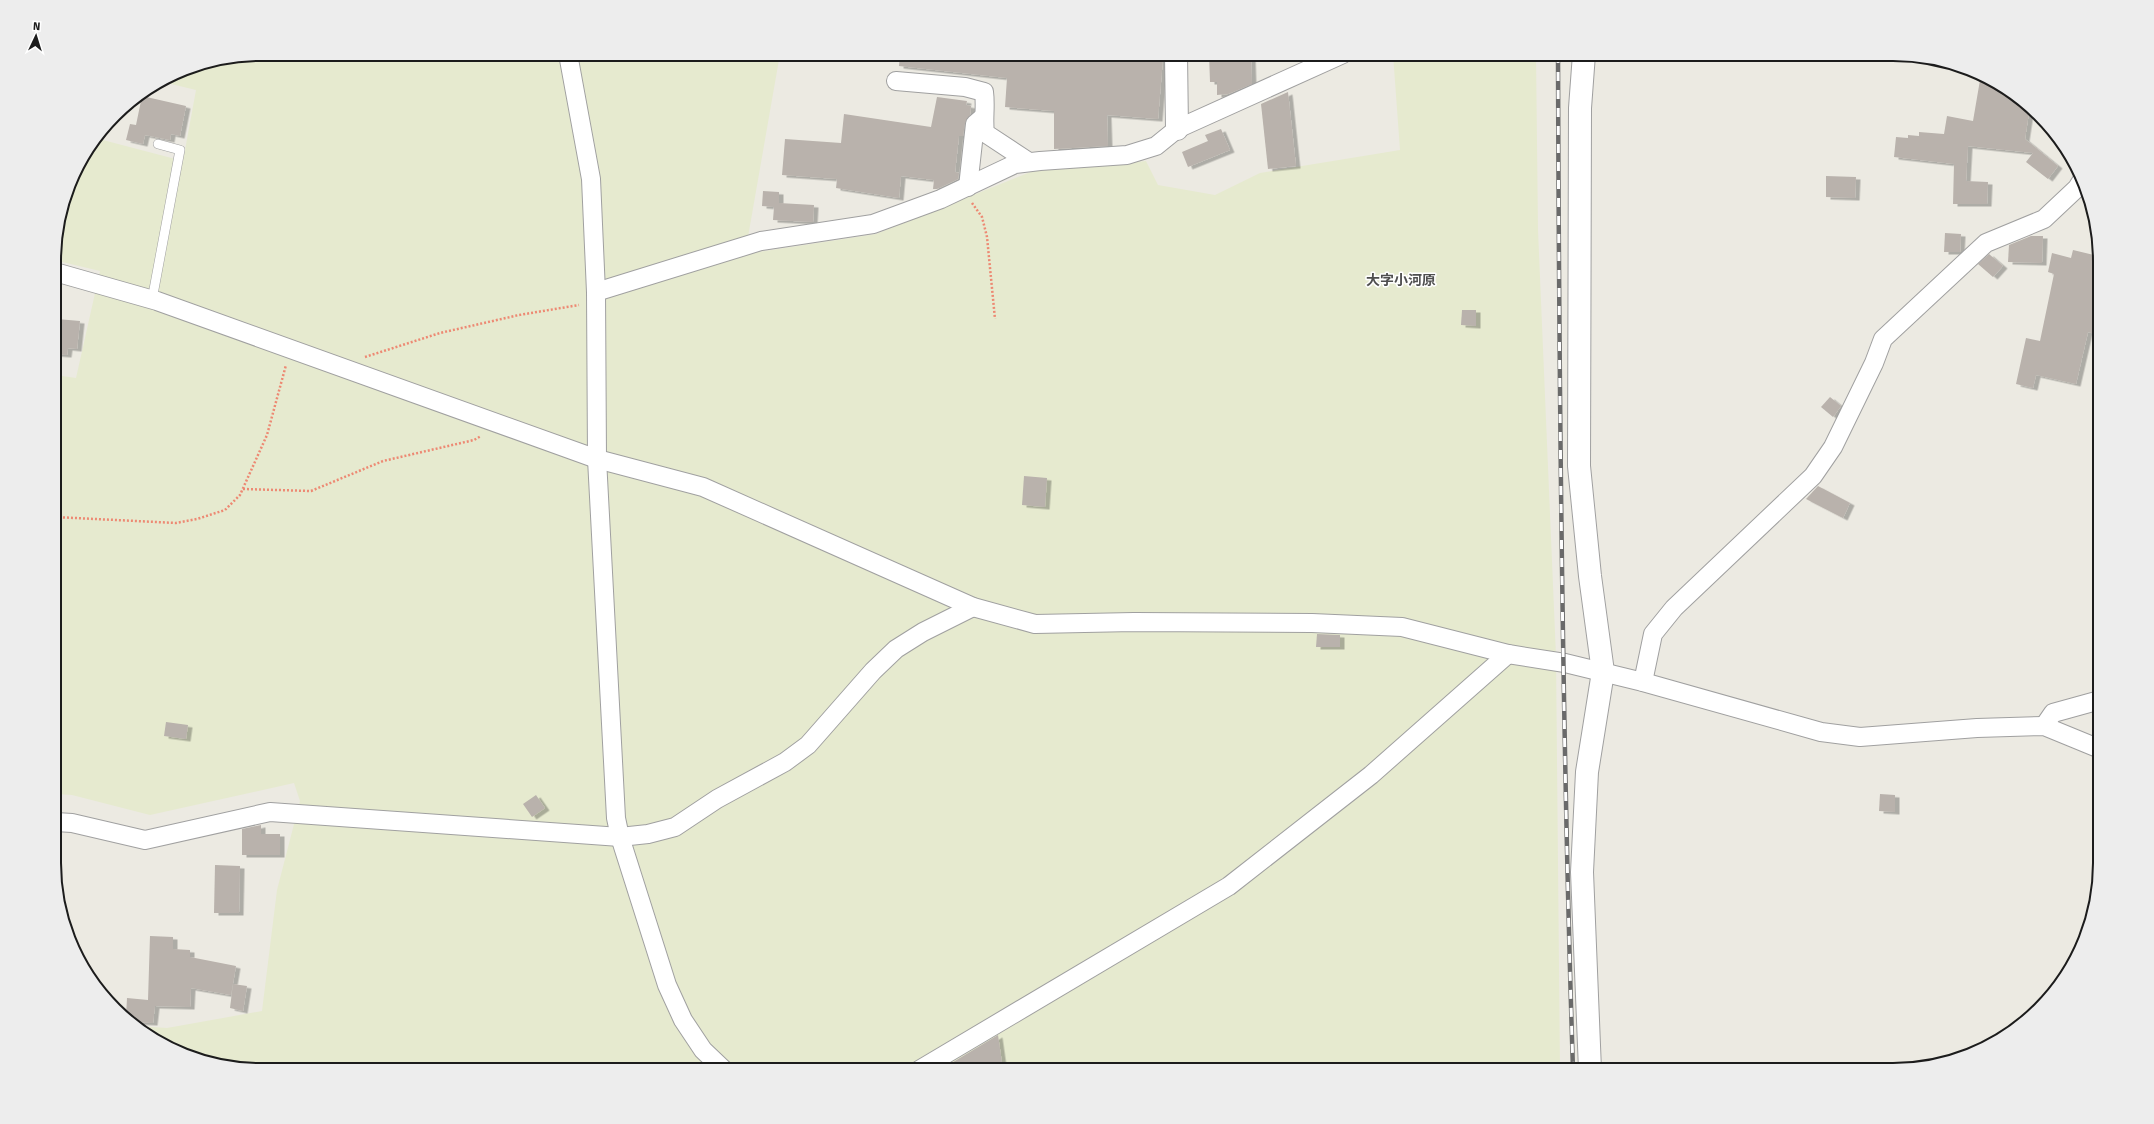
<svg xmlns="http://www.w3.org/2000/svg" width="2154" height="1124" viewBox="0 0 2154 1124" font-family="'Fira Sans','Noto Sans JP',sans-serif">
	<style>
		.farmland { fill: #e6eacf }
		.building { fill: #b9b2ac; filter: url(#shadow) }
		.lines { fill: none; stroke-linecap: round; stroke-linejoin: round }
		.service-casing { stroke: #a0a0a0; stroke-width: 10 }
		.minor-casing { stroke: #a0a0a0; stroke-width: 20 }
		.tertiary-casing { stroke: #a0a0a0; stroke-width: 24 }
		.path { stroke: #ed8973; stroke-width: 2.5; stroke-dasharray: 2 2; stroke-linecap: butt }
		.service { stroke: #fff; stroke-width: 9 }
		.minor { stroke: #fff; stroke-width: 18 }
		.tertiary { stroke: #fff; stroke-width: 22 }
		.rail-casing { stroke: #6a6a6a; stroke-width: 4.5 }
		.rail { stroke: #fff; stroke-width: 3; stroke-dasharray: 9; stroke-linecap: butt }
		.labels { text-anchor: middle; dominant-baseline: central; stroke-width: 3; stroke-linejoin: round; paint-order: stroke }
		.quarter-label { font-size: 14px; font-weight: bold; fill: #4f4f4f; stroke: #fff }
		.rim { fill: none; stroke: #1c1c1c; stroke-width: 2 }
	</style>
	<defs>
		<filter id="shadow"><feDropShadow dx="4.5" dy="2.5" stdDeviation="0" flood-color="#0004"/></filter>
	</defs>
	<rect width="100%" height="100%" fill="#eceae2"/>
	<path class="farmland" d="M 261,54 L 780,54 L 745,254 L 876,234 L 1033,171 L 1146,161 L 1158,185 L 1215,195 L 1260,173 L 1400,150 L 1393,54 L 1536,54 L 1538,230 L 1556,656 L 1560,1070 L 261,1070 L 208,1063 L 169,1049 L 136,1026 L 167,1028 L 262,1011 L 277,890 L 300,801 L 294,783 L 150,815 L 72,795 L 56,794 L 55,375 L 76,378 L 100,271 L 54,260 L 54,248 L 75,170 L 99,139 L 183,161 L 196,90 L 163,82 L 182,70 Z"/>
	<g class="building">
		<path d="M 900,54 L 1112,54 L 1163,58 L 1158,119 L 1107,115 L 1108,146 L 1054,149 L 1054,111 L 1005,107 L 1007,78 L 899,66 Z"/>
		<path d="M 1209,54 L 1251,54 L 1252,84 L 1228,94 L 1217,95 L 1217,82 L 1210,82 Z"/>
		<path d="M 1980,80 L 1996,83 L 2030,106 L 2025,139 L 2058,166 L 2048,179 L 2026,162 L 2033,153 L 1968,146 L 1966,181 L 1988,182 L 1987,204 L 1953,204 L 1954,164 L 1894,157 L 1896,137 L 1908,138 L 1908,135 L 1919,136 L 1919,132 L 1944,134 L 1947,116 L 1973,121 Z"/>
		<path d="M 1288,92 L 1296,166 L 1268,169 L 1261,104 Z"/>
		<path d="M 142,96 L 186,106 L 180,136 L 171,134 L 170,140 L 145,135 L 143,144 L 126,140 L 130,124 L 136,125 Z"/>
		<path d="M 937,97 L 967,101 L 966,105 L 971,106 L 970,115 L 965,123 L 963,136 L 959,136 L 955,172 L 959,173 L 958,179 L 937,189 L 933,189 L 934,180 L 901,176 L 899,198 L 836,188 L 837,179 L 782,175 L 785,139 L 841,143 L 844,114 L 931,127 Z"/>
		<path d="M 1221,129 L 1230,150 L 1188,167 L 1182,152 L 1208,141 L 1205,135 Z"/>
		<path d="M 1826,176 L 1856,177 L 1855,198 L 1826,197 Z"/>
		<path d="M 763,191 L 779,192 L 779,203 L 814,205 L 813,222 L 773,220 L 774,207 L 762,206 Z"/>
		<path d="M 1945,233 L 1961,234 L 1960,252 L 1944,252 Z"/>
		<path d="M 2031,236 L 2043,236 L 2042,263 L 2008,262 L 2009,245 Z"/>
		<path d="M 2073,250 L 2098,256 L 2099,335 L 2088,332 L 2076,384 L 2036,375 L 2033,388 L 2016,384 L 2026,338 L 2040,341 L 2054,274 L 2048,272 L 2052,253 L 2071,258 Z"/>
		<path d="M 1989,254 L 2003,266 L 1993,277 L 1978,264 Z"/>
		<path d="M 1462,310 L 1476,310 L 1476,326 L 1461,325 Z"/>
		<path d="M 57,319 L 80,321 L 77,349 L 68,348 L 67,355 L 55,354 Z"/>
		<path d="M 1830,397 L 1841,406 L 1833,417 L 1821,407 Z"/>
		<path d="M 1024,476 L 1047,478 L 1045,507 L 1022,505 Z"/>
		<path d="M 1818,486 L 1850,503 L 1843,518 L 1806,499 Z"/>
		<path d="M 1317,634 L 1340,635 L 1340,647 L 1316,647 Z"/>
		<path d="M 166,722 L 188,725 L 186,739 L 164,736 Z"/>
		<path d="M 1880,794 L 1895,795 L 1895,812 L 1879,811 Z"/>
		<path d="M 536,795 L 545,808 L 532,817 L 523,804 Z"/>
		<path d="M 261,825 L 261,834 L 280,834 L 280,855 L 242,855 L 242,829 Z"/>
		<path d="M 215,865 L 240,866 L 239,913 L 214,913 Z"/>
		<path d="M 150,936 L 173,937 L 173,949 L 190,950 L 190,957 L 236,966 L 231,995 L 191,988 L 190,1007 L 155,1006 L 153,1023 L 133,1022 L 133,1016 L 126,1016 L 127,998 L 148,1000 Z"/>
		<path d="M 233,984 L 247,986 L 243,1011 L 230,1008 Z"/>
		<path d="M 998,1035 L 1003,1070 L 940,1070 Z"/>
	</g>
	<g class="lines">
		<g class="service-casing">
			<path id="service" d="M 152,300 L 180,150 L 158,144"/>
		</g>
		<g class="minor-casing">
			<g id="minor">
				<path d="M 568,54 L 591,179 L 596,292 L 597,459 L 616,818 L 620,837 L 667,985 L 683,1020 L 703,1050 L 724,1070"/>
				<path d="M 896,81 L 965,87 L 984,92 C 986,106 983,120 985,133 L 1029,162"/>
				<path d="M 968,187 L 975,124 L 982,118"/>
				<path d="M 55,272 L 157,301 L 597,459 L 703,487 L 973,607 L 1035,624 L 1134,622 L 1312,623 L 1402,627 L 1508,654 L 1565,663 L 1643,682 L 1821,732 L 1860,737 L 1977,728 L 2044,726 L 2100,749"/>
				<path d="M 596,292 L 761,241 L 873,224 L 941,199 L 1015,164 L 1040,161 L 1127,155 L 1156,146 L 1177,129 L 1343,54"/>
				<path d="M 1643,682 L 1653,634 L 1674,608 L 1813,476 L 1833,447 L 1874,363 L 1883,339 L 1986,243 L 2044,219 L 2077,188 L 2082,180"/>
				<path d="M 2044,726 L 2053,713 L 2100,700"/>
				<path d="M 56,822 L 72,823 L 145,840 L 270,812 L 620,837 L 648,834 L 675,827 L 717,799 L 785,762 L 808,745 L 873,671 L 896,649 L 923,632 L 973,607"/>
				<path d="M 919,1070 L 1229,886 L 1371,775 L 1508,654"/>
			</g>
		</g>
		<g class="tertiary-casing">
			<g id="tertiary">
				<path d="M 1176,54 L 1177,129"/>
				<path d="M 1584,54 L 1580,108 L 1579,466 L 1590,576 L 1603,672 L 1587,772 L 1582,872 L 1590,1070"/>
			</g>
		</g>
		<g class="path">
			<path d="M 972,203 L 982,217 L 987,237 L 995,319"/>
			<path d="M 365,357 L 440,333 L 519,315 L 579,305"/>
			<path d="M 243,489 L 311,491 L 383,461 L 474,440 L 481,436"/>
			<path d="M 55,517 L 176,523 L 197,519 L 225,510 L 240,495 L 267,435 L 286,365"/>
		</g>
		<use href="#service" class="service"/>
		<use href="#minor" class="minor"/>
		<use href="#tertiary" class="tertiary"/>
		<g class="rail-casing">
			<path id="rail" d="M 1558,54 C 1559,392 1562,731 1573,1070"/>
		</g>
		<use href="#rail" class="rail"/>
	</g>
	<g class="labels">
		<g class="quarter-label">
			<text x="1401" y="280">大字小河原</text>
		</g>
	</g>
	<path d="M0 0H2154V1124H0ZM261 61H1893A200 200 0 0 1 2093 261V863A200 200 0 0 1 1893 1063H261A200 200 0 0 1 61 863V261A200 200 0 0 1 261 61Z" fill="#ededed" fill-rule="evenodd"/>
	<path class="rim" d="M261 61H1893A200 200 0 0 1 2093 261V863A200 200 0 0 1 1893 1063H261A200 200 0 0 1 61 863V261A200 200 0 0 1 261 61Z"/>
	<g transform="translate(36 36) rotate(4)" stroke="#ffffff" stroke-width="3" paint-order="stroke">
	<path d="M0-3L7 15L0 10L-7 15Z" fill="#1c1c1c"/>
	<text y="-6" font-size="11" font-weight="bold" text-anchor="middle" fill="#1c1c1c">N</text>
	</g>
</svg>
